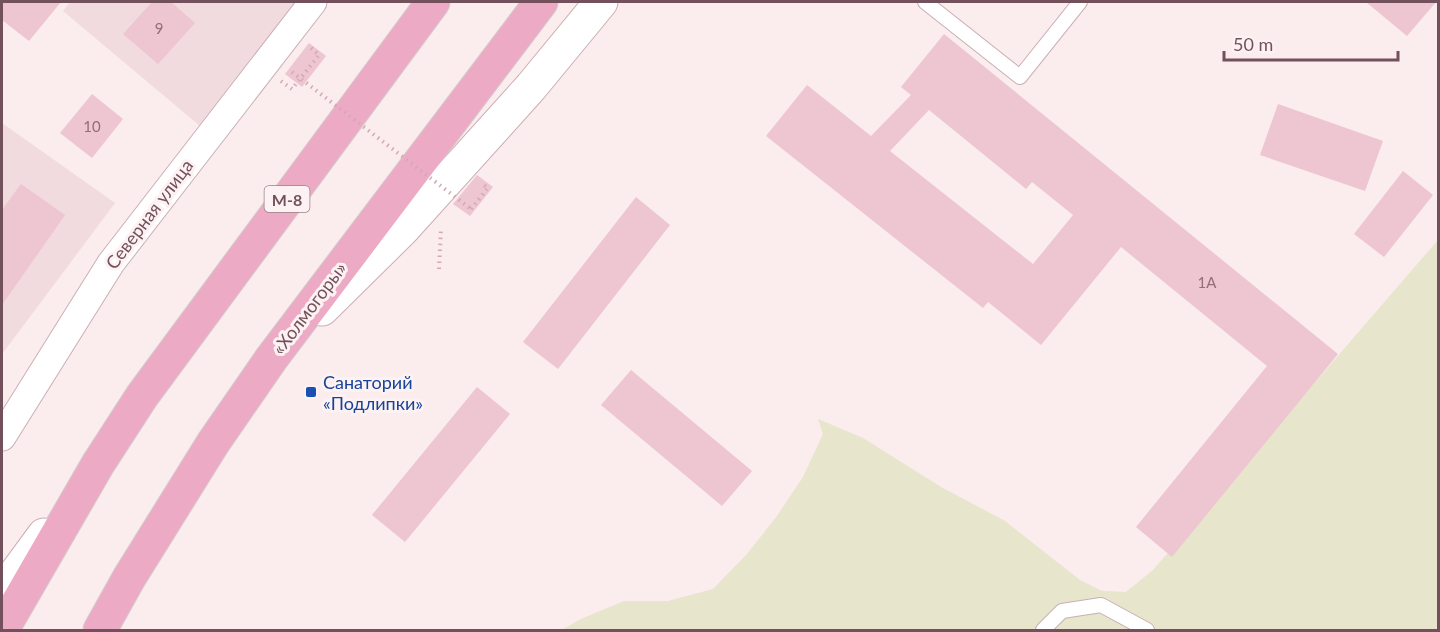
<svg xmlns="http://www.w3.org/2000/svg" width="1440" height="632" viewBox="0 0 1440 632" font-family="Lato,sans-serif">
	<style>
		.residential { fill: #f1dbde }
		.green { fill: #e7e5cb }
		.building { fill: #edc6d1; fill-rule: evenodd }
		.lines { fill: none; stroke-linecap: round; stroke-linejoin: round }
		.lane-casing { stroke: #c9afb5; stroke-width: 16 }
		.street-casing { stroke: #c9afb5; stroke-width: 29 }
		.secondary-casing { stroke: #ccaeb5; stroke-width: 35 }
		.highway-casing { stroke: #d5cbce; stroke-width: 35 }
		.path { stroke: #d2a9b5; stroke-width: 4; stroke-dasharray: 1.5 4.5; stroke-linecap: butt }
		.lane { stroke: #fff; stroke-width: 14 }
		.street { stroke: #fff; stroke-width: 27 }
		.secondary { stroke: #fff; stroke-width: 33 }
		.highway { stroke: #edaac5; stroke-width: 33 }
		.path-bridge { stroke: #d2a9b5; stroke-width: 4; stroke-dasharray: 1.5 4.5; stroke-linecap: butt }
		.transit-dot { fill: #1a4fb4; stroke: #fdf2f3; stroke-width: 2 }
		.labels { text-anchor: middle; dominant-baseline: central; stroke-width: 6; stroke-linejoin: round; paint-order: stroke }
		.number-label { font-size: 15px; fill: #926e79 }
		.shield { fill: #fdf2f3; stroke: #9c8189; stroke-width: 1.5 }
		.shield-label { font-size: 16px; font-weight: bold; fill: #73515c }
		.street-label { font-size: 18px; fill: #73515c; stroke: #fdf2f3 }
		.transit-label { font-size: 18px; fill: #164399; stroke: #fdf2f3; text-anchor: start }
	</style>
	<rect width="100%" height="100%" fill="#fbeced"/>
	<g class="residential">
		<path d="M 70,2 L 297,2 L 200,126 L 63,11 Z"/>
		<path d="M 2,123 L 115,203 L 2,354 Z"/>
	</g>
	<path class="green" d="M 1438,240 L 1438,630 L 562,630 L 581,619 L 624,601 L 668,601 L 713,589 L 747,554 L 777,516 L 803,477 L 823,434 L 818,419 L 863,438 L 941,487 L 1005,521 L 1080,580 L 1102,591 L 1126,592 L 1153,570 Z"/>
	<g class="building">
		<path d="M 2,2 L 61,2 L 29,41 L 2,20 Z"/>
		<path d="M 152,2 L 171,2 L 195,23 L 158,64 L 123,34 Z"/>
		<path d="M 1366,2 L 1436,2 L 1407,36 Z"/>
		<path d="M 944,34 L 1338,354 L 1172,557 L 1136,527 L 1267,366 L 1121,247 L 1041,345 L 988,302 L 983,308 L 766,136 L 807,85 L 871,136 L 911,95 L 901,87 ZM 929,110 L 1026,189 L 1032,182 L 1073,215 L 1033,264 L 890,151 Z"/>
		<path d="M 309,43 L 326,56 L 302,87 L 285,74 Z"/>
		<path d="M 92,94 L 123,119 L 92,158 L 60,133 Z"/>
		<path d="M 1278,104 L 1383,141 L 1365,191 L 1260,155 Z"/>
		<path d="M 1403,171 L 1433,195 L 1384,257 L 1354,234 Z"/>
		<path d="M 477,175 L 493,187 L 470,216 L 453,204 Z"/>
		<path d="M 21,184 L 65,215 L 2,305 L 2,210 Z"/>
		<path d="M 636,197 L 670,225 L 558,369 L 523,342 Z"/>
		<path d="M 631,370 L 752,471 L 722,506 L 601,405 Z"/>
		<path d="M 477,387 L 510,414 L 405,542 L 372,515 Z"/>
	</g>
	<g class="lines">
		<g class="lane-casing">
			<g id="lane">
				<path d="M 925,2 L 1020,77 L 1080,2"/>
				<path d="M 1043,630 L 1062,611 L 1101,605 L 1147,630"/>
			</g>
		</g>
		<g class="street-casing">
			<path id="street" d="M 2,437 L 111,263 L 313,2"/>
		</g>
		<g class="secondary-casing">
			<g id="secondary">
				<path d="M 322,309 L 403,229 L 531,87 L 601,2"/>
				<path d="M 2,592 L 44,535"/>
			</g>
		</g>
		<g class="highway-casing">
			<g id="highway">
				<path d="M 2,630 L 98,464 L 142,396 L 433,2"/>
				<path d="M 100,630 L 129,578 L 213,443 L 271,359 L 541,2"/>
			</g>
		</g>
		<g class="path">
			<path d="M 281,81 L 292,89 L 319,55 L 311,48 L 309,51"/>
			<path d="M 471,209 L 488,188 L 481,183"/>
			<path d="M 439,269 L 441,228"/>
		</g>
		<use href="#lane" class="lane"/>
		<use href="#street" class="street"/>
		<use href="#secondary" class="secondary"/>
		<use href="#highway" class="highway"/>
		<path class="path-bridge" d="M 292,72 L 471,209"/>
	</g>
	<rect class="transit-dot" x="305" y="386" width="12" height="12" rx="3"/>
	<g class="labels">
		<g class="number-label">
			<text x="159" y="28">9</text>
			<text x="92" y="126">10</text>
			<text x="1207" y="282">1А</text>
		</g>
		<rect class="shield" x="264.5" y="186" width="45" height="26" rx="4.5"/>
		<g class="shield-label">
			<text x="287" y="199">М-8</text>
		</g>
		<g class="street-label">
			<text transform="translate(149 214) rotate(-53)">Северная улица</text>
			<text transform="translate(309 308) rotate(-53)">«Холмогоры»</text>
		</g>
		<g class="transit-label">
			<text x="323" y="382">Санаторий<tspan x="323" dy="21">«Подлипки»</tspan></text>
		</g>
	</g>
	<rect width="1440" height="632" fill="none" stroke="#73515c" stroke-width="6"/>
	<path d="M1224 51v9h174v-9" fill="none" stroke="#73515c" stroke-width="3"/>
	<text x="1233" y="51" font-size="18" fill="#73515c" stroke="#fdf2f3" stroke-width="4.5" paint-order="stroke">50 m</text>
</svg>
